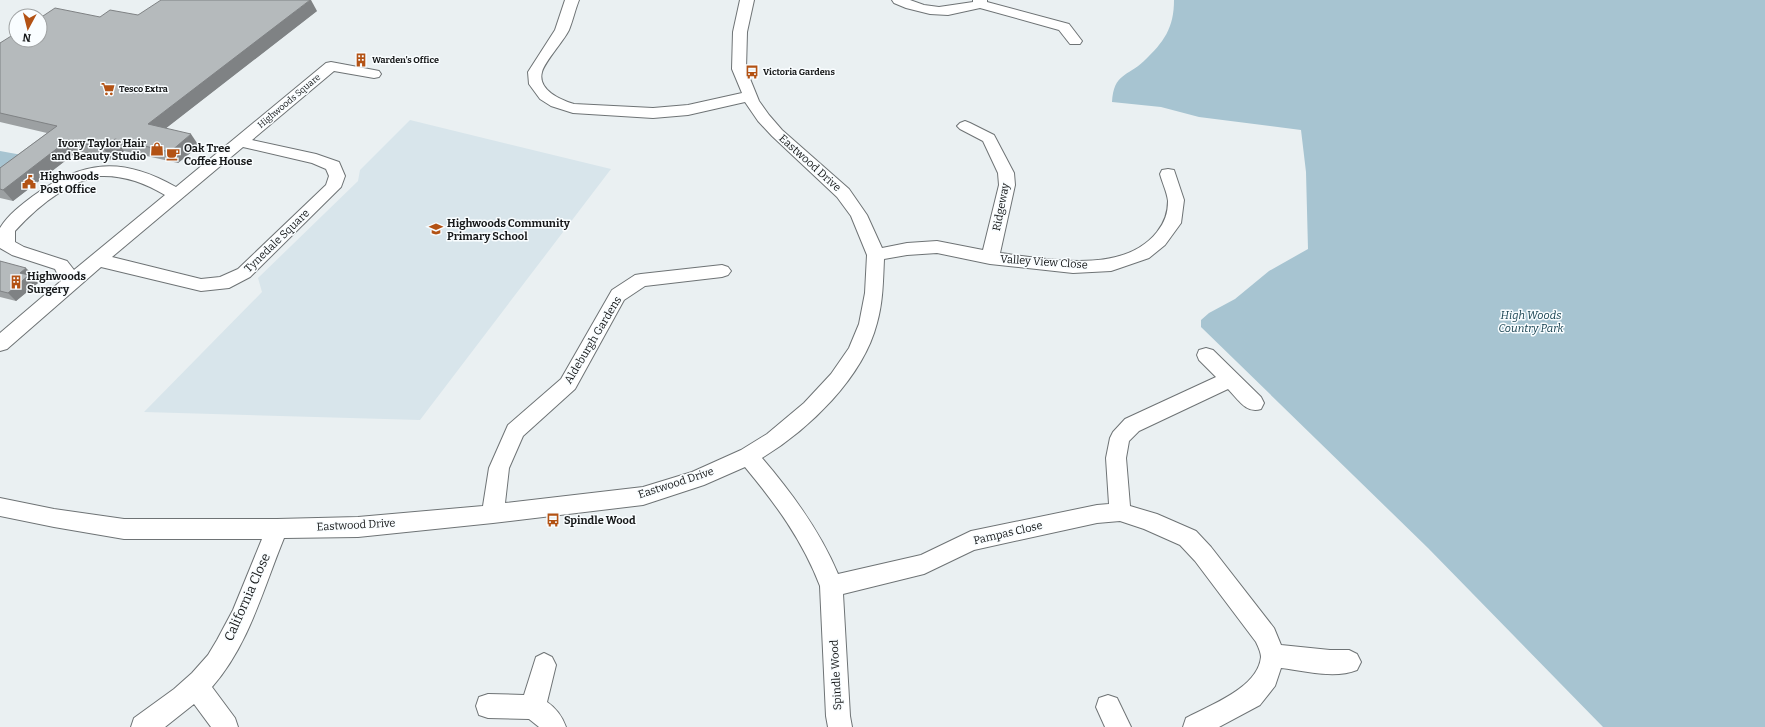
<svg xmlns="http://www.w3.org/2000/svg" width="1765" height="727" viewBox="0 0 1765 727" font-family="Bitter,serif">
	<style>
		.built { fill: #d8e5eb }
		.green { fill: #a7c4d1 }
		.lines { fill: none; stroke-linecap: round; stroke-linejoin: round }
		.street-casing { stroke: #6e7375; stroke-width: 2 }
		.street { fill: #fff; fill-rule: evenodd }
		.wall { fill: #9ca0a2 }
		.shaded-wall { fill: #7f8284 }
		.building { fill: #b5babc; stroke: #7f8284 }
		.labels { text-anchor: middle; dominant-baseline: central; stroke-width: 3; stroke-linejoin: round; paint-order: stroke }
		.far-poi-label { font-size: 9px; font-weight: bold; fill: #17191a; stroke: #f9fdff; text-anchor: start }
		.far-street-label { font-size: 9px; fill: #17191a; stroke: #f9fdff }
		.poi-label { font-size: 11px; font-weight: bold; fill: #17191a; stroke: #f9fdff; text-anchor: start }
		.street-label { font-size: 11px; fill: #17191a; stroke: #f9fdff }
		.park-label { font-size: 11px; font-style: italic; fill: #16404f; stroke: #f9fdff }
		.near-street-label { font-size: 13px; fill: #17191a; stroke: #f9fdff }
	</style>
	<rect width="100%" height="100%" fill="#eaf0f2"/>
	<path class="built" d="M 410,120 L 611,169 L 420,420 L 144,412 L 262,292 L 258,278 L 358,181 L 360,170 Z"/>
	<g class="green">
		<path d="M 1174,0 L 1765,0 L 1765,727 L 1603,727 L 1428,548 L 1201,327 L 1201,320 L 1209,313 L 1235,299 L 1269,271 L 1308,249 L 1306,172 L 1301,130 L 1199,117 L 1161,107 L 1112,102 C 1114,73 1127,77 1144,61 C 1164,42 1174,28 1174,0 Z"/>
		<path d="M 0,151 L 22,155 L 0,170 Z"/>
	</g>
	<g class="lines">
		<g class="street-casing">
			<g id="street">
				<path d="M 565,0 L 579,0 C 575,10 573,20 569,30 C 563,42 545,61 542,72 C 537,90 561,100 574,104 L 653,108 L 688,105 L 742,93 L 732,69 L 733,32 L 740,0 L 754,0 L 747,32 L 746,69 L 759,101 L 769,115 L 782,130 L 849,189 L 867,215 L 882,248 L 907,243 L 937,241 L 983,250 L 999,185 L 998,173 L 983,141 L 960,129 L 957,126 L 960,123 L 965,121 L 970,123 L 994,135 L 1014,173 L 1015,185 L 1000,253 C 1048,259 1123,275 1157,232 C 1165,222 1168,213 1168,201 C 1167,192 1162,182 1160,174 L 1162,170 L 1168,169 L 1174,170 L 1184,200 L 1181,223 L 1165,245 L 1149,258 L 1117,269 L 1111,271 L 1073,273 L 990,264 L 937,253 L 907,255 L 884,259 C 883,281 883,302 877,323 C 863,378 809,429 762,458 C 792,493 820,531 838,574 L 921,555 L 971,531 L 1097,505 L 1109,504 L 1106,458 L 1110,438 L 1113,432 L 1125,419 L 1216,377 L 1199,360 L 1197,355 L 1199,350 L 1206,348 L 1213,350 L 1261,397 L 1264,403 L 1261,409 C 1246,414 1238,399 1228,389 L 1139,431 L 1129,441 L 1126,458 L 1130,506 L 1157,514 L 1196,531 L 1211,547 L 1274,628 L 1281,645 L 1330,650 L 1349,650 L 1357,654 L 1361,662 L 1357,670 C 1335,679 1305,671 1281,668 L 1275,686 L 1260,705 L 1219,727 L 1183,727 L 1186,718 C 1210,705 1258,688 1261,657 C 1261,653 1258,646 1256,642 L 1195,561 L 1180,545 L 1144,529 L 1120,521 L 1097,523 L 974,550 L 924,574 L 843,594 L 850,716 L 852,727 L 828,727 L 826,716 L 820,586 C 803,541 775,503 745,467 L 704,485 L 643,505 L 493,523 L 358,537 L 284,538 C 263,589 249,645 212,687 L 235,718 L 238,727 L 211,727 L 194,704 L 165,727 L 131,727 L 134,718 L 174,689 L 192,673 L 208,655 L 217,640 L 233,610 L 262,539 L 124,539 L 54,527 L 0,516 L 0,498 L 54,509 L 124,519 L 277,519 L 358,517 L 483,506 L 489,468 L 508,425 L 561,379 L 612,290 L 635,275 L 641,274 L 722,265 L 728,267 L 731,271 L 728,275 L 722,277 L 645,286 L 624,300 L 575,389 L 523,436 L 509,468 L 505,503 L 643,487 L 692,472 L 741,450 L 767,434 L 804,403 L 831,374 L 849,348 L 859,324 L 865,293 L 867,255 L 851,216 L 837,197 L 772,136 L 758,121 L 745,102 L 688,115 L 653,118 L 573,113 L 551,106 L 540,99 L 529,84 L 528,72 L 555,30 Z"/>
				<path d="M 892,0 L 910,0 L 924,5 L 939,7 L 973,2 L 973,0 L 987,0 L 987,2 L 1069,24 L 1082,41 L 1080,44 L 1070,44 L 1059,30 L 980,8 L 948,15 L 930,14 L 906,8 L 894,3 Z"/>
				<path d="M 331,62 L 374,70 L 379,71 L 381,74 L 379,77 L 374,78 L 334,71 L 252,140 L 316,154 L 339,162 L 345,176 L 341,187 L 250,277 L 229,288 L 201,291 L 101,267 L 7,349 L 0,351 L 0,333 L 61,281 L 55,269 L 12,255 L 0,248 L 0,228 C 8,215 21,205 33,196 C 82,160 122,156 176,187 L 326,63 ZM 243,147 L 312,163 L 326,169 L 329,176 L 326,185 L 238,269 L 220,277 L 201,279 L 112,257 ZM 100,176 C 124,175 145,183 165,195 L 74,270 L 67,261 L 24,247 L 15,242 L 15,231 C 37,207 67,182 100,176 Z"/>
				<path d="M 544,653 L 552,657 L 556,665 L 547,702 C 556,708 562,716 566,727 L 539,727 L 529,719 L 488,718 L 479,715 L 476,706 L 479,697 L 488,694 L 524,695 L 536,657 Z"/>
				<path d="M 1108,695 L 1117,698 L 1131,727 L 1105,727 L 1096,707 L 1099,698 Z"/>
			</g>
		</g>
		<use href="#street" class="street"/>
	</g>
	<g class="wall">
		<path d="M 317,11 L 166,128 L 199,146 L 178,163 L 124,151 L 112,160 L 78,151 L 13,201 L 0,198 L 0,168 L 47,133 L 0,122 L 0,43 L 100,17 Z"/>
		<path d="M 0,261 L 34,276 L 32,278 L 38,283 L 16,301 L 0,297 Z"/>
	</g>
	<g class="shaded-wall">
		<path d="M 310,0 L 311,0 L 317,11 L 156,136 L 148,124 Z"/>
		<path d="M 191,134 L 199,146 L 178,163 L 170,152 Z"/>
		<path d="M 115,139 L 124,151 L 112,160 L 103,148 Z"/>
		<path d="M 68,140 L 78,151 L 13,201 L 3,190 Z"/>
		<path d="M 26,268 L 34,276 L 32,278 L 38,283 L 16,301 L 8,293 L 20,273 Z"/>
	</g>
	<g class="building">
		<path d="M 161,0 L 310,0 L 148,124 L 191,134 L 170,152 L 115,139 L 103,148 L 68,140 L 3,190 L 0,189 L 0,168 L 57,126 L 0,113 L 0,43 L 16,33 L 16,40 L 40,40 L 40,18 L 55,8 L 100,17 L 110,10 L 138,15 Z"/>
		<path d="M 0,261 L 26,268 L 20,273 L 29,275 L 8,293 L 0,291 Z"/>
	</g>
	<defs>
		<g id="building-bare" transform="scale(1.08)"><path d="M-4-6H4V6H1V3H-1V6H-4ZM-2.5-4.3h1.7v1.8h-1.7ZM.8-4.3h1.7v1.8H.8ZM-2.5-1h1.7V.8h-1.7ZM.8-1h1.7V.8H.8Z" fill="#b35214" stroke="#f9fdff" stroke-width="2.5" paint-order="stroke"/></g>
		<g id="bus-bare" transform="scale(1.08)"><path d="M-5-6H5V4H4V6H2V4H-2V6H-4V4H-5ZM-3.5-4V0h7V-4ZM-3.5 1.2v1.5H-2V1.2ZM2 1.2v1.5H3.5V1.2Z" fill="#b35214" stroke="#f9fdff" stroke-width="2.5" paint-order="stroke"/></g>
		<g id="supermarket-bare" transform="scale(1.08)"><path d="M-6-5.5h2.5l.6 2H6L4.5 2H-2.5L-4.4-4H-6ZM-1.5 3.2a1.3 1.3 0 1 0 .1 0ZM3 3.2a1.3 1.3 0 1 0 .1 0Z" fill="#b35214" stroke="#f9fdff" stroke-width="2.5" paint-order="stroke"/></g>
		<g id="shop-bare" transform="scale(1.08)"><path d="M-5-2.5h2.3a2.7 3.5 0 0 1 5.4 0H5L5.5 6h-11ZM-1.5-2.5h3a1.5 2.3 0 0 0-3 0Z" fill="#b35214" stroke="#f9fdff" stroke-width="2.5" paint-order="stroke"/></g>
		<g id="cafe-bare" transform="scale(1.08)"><path d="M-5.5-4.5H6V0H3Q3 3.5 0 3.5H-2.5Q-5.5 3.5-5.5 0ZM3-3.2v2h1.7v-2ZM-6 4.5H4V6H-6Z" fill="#b35214" stroke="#f9fdff" stroke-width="2.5" paint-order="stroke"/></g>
		<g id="civic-bare" transform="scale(1.08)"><path d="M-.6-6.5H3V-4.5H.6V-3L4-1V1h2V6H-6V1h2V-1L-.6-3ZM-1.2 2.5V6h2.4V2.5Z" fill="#b35214" stroke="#f9fdff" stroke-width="2.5" paint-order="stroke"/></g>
		<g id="school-bare" transform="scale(1.08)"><path d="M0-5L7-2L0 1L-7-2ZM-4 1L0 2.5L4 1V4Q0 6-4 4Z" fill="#b35214" stroke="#f9fdff" stroke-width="2.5" paint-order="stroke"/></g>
	</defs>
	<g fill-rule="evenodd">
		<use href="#building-bare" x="361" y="60"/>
		<use href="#bus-bare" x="752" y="72"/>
		<use href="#supermarket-bare" x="108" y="89"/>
		<use href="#shop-bare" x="157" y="149"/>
		<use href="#cafe-bare" x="173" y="154"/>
		<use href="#civic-bare" x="29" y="182"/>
		<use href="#school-bare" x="436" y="229"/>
		<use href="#building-bare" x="16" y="282"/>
		<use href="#bus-bare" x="553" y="520"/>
	</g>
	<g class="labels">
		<g class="far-poi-label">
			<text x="372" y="60">Warden's Office</text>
			<text x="763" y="72">Victoria Gardens</text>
			<text x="119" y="89">Tesco Extra</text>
		</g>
		<g class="far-street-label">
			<text transform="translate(289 101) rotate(-40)">Highwoods Square</text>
		</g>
		<g class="poi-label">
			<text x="146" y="143" text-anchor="end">Ivory Taylor Hair<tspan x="146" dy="13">and Beauty Studio</tspan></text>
			<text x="184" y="148">Oak Tree<tspan x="184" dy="13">Coffee House</tspan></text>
			<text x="40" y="176">Highwoods<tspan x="40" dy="13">Post Office</tspan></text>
			<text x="447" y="223">Highwoods Community<tspan x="447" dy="13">Primary School</tspan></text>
			<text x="27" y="276">Highwoods<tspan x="27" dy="13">Surgery</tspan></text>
			<text x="564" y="520">Spindle Wood</text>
		</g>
		<g class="street-label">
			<text transform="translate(810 163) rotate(42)">Eastwood Drive</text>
			<text transform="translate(1001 207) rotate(-79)">Ridgeway</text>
			<text transform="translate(277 241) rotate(-44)">Tynedale Square</text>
			<text transform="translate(1044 262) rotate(4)">Valley View Close</text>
			<text transform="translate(593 340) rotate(-59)">Aldeburgh Gardens</text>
			<text transform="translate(676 483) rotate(-18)">Eastwood Drive</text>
			<text transform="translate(356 525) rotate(-3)">Eastwood Drive</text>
			<text transform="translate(1008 533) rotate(-13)">Pampas Close</text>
			<text transform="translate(836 675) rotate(-93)">Spindle Wood</text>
		</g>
		<g class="park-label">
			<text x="1531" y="315">High Woods<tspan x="1531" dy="13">Country Park</tspan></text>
		</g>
		<g class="near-street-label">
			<text transform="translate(247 597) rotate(-66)">California Close</text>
		</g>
	</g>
	<g transform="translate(28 28) rotate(187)"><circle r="19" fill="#f9fdff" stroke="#9fa2a3"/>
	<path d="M0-3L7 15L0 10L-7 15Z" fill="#b35214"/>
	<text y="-6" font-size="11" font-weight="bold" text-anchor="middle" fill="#17191a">N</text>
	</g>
</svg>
